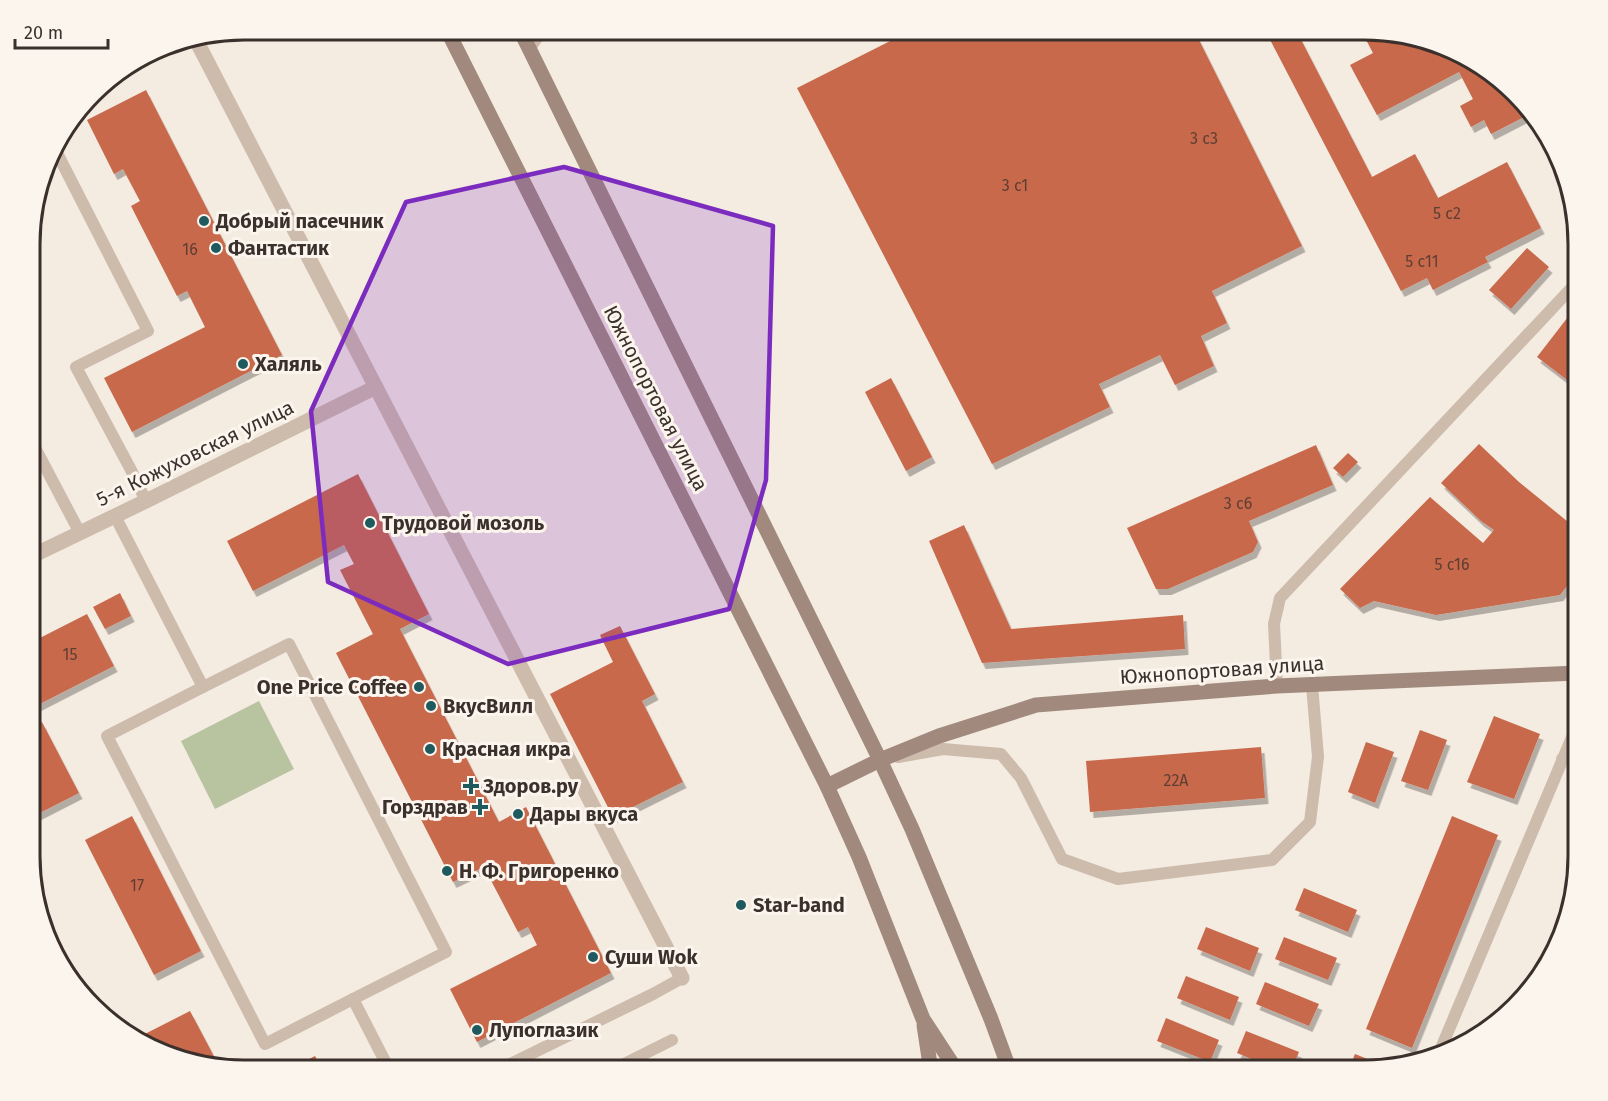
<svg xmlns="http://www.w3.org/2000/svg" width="1608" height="1101" viewBox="0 0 1608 1101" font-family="'Fira Sans',sans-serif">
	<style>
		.green { fill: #b8c4a0 }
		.building { fill: #c8694b; filter: url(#shadow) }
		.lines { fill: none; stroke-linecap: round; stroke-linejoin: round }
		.service { stroke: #cdbbac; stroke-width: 12 }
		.minor { stroke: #cdbbac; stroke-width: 15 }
		.secondary { stroke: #a18a7d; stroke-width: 15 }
		.marked { fill: #7b2cbf; fill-opacity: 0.2; stroke: #7b2cbf; stroke-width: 4.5; stroke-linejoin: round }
		.poi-dot { fill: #1f5a5e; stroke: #fbf5ee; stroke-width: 2 }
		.labels { text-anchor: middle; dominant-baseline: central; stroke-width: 6; stroke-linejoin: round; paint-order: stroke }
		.number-label { font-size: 16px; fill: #5e3e33 }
		.poi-label { font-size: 20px; font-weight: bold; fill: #3b302b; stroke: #fbf5ee; text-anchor: start }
		.street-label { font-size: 20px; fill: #3b302b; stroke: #fbf5ee }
		.rim { fill: none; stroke: #3b302b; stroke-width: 3 }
	</style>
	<defs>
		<filter id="shadow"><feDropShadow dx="3.5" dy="6" stdDeviation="0" flood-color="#0004"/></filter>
	</defs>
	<rect width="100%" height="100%" fill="#f4ebe1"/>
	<path class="green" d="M 259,701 L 294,769 L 215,809 L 181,741 Z"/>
	<g class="building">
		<path d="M 912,30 L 1194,30 L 1302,246 L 1212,291 L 1227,323 L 1201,336 L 1214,366 L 1175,385 L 1160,355 L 1099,384 L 1110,407 L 992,464 L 797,88 Z"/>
		<path d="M 1265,30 L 1296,30 L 1372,177 L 1415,154 L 1438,198 L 1507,162 L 1541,228 L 1485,257 L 1488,262 L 1433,290 L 1427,278 L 1401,291 Z"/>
		<path d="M 1361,30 L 1377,30 L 1433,41 L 1494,74 L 1528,115 L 1491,134 L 1484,120 L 1471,127 L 1460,106 L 1473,99 L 1459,72 L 1377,115 L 1350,65 L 1373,53 Z"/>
		<path d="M 146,90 L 282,355 L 132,432 L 104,378 L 205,327 L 187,291 L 177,296 L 131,206 L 140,201 L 123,169 L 114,174 L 87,120 Z"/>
		<path d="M 1527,248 L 1549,267 L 1511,309 L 1489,290 Z"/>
		<path d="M 1578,304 L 1578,383 L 1575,386 L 1537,357 Z"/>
		<path d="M 891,378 L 932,457 L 906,471 L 865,392 Z"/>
		<path d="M 1479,444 L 1519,482 L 1578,530 L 1578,592 L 1568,585 L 1560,595 L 1436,615 L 1374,601 L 1360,608 L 1340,589 L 1430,497 L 1483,543 L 1494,530 L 1481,521 L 1441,483 Z"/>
		<path d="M 1316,445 L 1333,485 L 1249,521 L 1258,542 L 1253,552 L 1168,589 L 1156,589 L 1127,528 Z"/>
		<path d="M 1348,453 L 1358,462 L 1343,477 L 1333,468 Z"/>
		<path d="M 1578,456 L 1578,479 L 1567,472 Z"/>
		<path d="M 358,474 L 429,614 L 400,629 L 499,822 L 526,807 L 611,973 L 477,1042 L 450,989 L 537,945 L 528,927 L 518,932 L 484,867 L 453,882 L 336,653 L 373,634 L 340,570 L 354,564 L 344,545 L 253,591 L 227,541 Z"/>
		<path d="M 964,525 L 1011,629 L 1183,615 L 1185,649 L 982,663 L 929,541 Z"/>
		<path d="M 120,593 L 131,616 L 105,629 L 93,607 Z"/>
		<path d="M 87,614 L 114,666 L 32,708 L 32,642 Z"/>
		<path d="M 620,626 L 655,694 L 642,701 L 683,782 L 613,817 L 550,694 L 613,662 L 600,635 Z"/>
		<path d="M 1494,716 L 1540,734 L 1514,799 L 1467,782 Z"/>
		<path d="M 42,722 L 79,793 L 32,817 L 32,727 Z"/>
		<path d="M 1420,730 L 1447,740 L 1428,790 L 1401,781 Z"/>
		<path d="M 1366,742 L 1394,752 L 1375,803 L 1348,792 Z"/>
		<path d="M 1261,747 L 1265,798 L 1090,812 L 1086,761 Z"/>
		<path d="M 132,816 L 201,951 L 154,975 L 85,840 Z"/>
		<path d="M 1452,816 L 1498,835 L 1412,1048 L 1366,1029 Z"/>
		<path d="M 1304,888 L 1357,910 L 1348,932 L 1295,910 Z"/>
		<path d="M 1206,927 L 1259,948 L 1250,971 L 1197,949 Z"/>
		<path d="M 1284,937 L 1337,958 L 1328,980 L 1275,959 Z"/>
		<path d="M 1186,976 L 1239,997 L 1230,1020 L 1177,998 Z"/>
		<path d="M 1265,982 L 1319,1004 L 1309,1026 L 1256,1004 Z"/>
		<path d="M 190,1011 L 208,1045 L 220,1068 L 175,1060 L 138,1039 L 137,1038 Z"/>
		<path d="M 1166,1018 L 1219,1040 L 1210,1062 L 1157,1041 Z"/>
		<path d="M 1246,1031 L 1299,1052 L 1291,1071 L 1281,1071 L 1237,1053 Z"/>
		<path d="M 1355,1054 L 1385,1066 L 1364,1071 L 1348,1071 Z"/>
		<path d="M 315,1056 L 323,1071 L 286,1071 Z"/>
	</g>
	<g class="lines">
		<g class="service">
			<path d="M 529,49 L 543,30"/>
			<path d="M 54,147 L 148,331 L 76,367 L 131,470 L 146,501"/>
			<path d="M 32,442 L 80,533"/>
			<path d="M 115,516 L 203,687 L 289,644 L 446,952 L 353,999 L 390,1071"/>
			<path d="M 1277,686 L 1274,624 L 1280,598 L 1578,281"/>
			<path d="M 203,687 L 107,736 L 265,1044 L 353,999"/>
			<path d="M 898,757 L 943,749 L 1001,754 L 1021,778 L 1062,859 L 1118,879 L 1272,860 L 1310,822 L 1318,757 L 1312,685"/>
			<path d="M 1562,759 L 1578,759"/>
			<path d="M 1439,1053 L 1578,723"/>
			<path d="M 496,1071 L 653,994 L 682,978"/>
			<path d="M 610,1071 L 672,1040"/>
		</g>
		<g class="minor">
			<path d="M 196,40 L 682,978"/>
			<path d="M 32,556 L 146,501 L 376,387"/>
		</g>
		<g class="secondary">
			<path d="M 447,30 L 827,786 L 859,857 L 923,1019 L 957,1071"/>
			<path d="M 520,30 L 880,760 L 912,829 L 991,1019 L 1010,1071"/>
			<path d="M 827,786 L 880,760 L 939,736 L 1036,705 L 1277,686 L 1578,673"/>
			<path d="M 924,1025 L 931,1071"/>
		</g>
	</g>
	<path class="marked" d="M 564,167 L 773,226 L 766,480 L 729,609 L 508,664 L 328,582 L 311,411 L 406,202 Z"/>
	<g class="poi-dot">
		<circle cx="204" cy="221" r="6"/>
		<circle cx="216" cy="248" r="6"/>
		<circle cx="243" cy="364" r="6"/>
		<circle cx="370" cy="523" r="6"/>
		<circle cx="419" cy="687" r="6"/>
		<circle cx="431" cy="706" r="6"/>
		<circle cx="430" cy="749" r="6"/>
		<path d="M468 777h6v6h6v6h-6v6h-6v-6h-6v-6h6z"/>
		<path d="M477 798h6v6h6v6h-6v6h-6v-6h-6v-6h6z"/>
		<circle cx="518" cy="814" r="6"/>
		<circle cx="447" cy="871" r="6"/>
		<circle cx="741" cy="905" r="6"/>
		<circle cx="593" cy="957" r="6"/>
		<circle cx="477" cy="1030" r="6"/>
	</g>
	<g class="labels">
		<g class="number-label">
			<text x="1204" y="138">3 c3</text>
			<text x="1015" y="185">3 с1</text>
			<text x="1447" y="213">5 с2</text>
			<text x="190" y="249">16</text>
			<text x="1422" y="261">5 с11</text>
			<text x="1238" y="503">3 с6</text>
			<text x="1452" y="564">5 с16</text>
			<text x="70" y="654">15</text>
			<text x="1176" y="780">22А</text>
			<text x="137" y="885">17</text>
		</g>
		<g class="poi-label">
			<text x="216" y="221">Добрый пасечник</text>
			<text x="228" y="248">Фантастик</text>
			<text x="255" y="364">Халяль</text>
			<text x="382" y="523">Трудовой мозоль</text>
			<text x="407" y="687" text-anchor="end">One Price Coffee</text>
			<text x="443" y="706">ВкусВилл</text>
			<text x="442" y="749">Красная икра</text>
			<text x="483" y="786">Здоров.ру</text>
			<text x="468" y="807" text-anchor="end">Горздрав</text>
			<text x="530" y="814">Дары вкуса</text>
			<text x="459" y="871">Н. Ф. Григоренко</text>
			<text x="753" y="905">Star-band</text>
			<text x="605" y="957">Суши Wok</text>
			<text x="489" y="1030">Лупоглазик</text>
		</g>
		<g class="street-label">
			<text transform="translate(656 398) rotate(63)">Южнопортовая улица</text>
			<text transform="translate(195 453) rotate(-26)">5-я Кожуховская улица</text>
			<text transform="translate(1222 670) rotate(-4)">Южнопортовая улица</text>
		</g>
	</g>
	<path d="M0 0H1608V1101H0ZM244 40H1364A204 204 0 0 1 1568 244V856A204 204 0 0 1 1364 1060H244A204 204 0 0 1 40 856V244A204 204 0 0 1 244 40Z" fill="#fbf5ee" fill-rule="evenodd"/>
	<path class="rim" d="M244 40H1364A204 204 0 0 1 1568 244V856A204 204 0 0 1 1364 1060H244A204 204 0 0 1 40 856V244A204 204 0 0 1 244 40Z"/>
	<path d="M15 39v9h93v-9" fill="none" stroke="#3b302b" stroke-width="3"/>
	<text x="24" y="39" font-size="18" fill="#3b302b" stroke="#fbf5ee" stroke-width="4.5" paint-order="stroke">20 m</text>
</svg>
